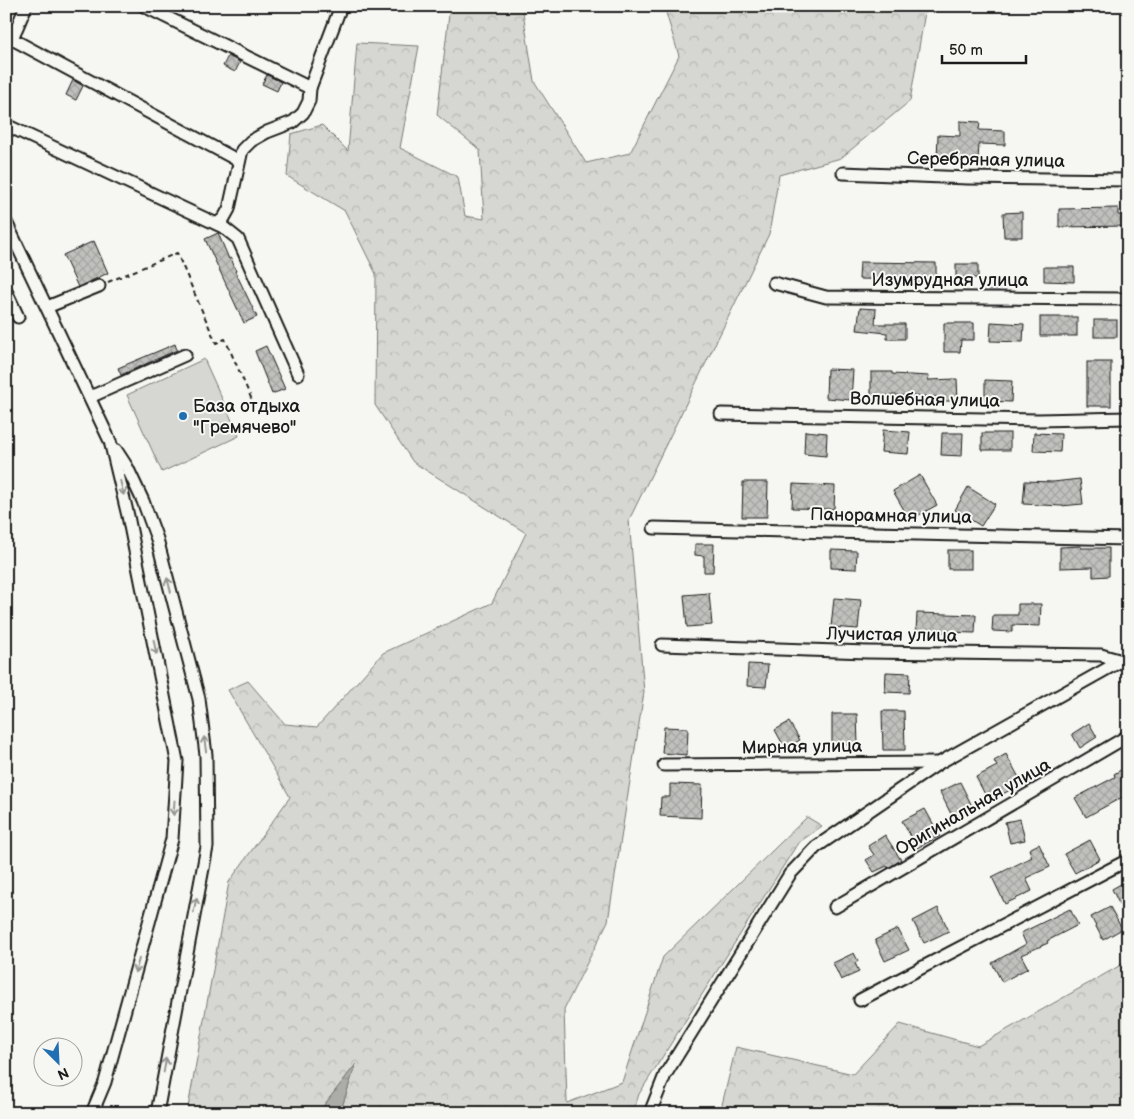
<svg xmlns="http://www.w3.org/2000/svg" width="1134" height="1119" viewBox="0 0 1134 1119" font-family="'Balsamiq Sans',sans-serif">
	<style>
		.grass { fill: #d6d6d2; stroke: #797977 }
		.forest { fill: url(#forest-crowns); stroke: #797977 }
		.water { fill: url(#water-ripples); stroke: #727271 }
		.building { fill: url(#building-cross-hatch); stroke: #1c1c1c }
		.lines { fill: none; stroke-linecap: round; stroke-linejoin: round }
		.minor-casing { stroke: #1c1c1c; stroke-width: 15 }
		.path { stroke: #1c1c1c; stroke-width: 2; stroke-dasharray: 5 4; stroke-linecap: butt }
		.minor { stroke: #f6f6f2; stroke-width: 11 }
		.oneway { stroke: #949492 }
		.poi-dot { fill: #1f6fb2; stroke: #f6f6f2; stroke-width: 2 }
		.labels { text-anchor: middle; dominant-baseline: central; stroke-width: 4; stroke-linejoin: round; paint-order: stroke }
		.street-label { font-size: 18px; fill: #1c1c1c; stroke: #f6f6f2 }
		.poi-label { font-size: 18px; fill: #1c1c1c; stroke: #f6f6f2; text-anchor: start }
	</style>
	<defs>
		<pattern id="forest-crowns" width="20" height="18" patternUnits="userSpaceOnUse" patternTransform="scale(1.25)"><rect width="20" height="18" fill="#d6d6d2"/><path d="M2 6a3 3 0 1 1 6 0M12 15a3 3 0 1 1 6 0" fill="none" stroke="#b7b7b4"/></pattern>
		<pattern id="water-ripples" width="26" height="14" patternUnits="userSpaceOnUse" patternTransform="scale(1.25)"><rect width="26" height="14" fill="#acaca9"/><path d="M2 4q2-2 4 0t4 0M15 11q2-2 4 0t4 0" fill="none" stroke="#939391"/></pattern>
		<pattern id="building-cross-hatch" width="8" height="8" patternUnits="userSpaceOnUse" patternTransform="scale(1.25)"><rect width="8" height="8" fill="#c0c0bd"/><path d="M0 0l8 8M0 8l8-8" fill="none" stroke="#a4a4a2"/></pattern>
	</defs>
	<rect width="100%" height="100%" fill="#f6f6f2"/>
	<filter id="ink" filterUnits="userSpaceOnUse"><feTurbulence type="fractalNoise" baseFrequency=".02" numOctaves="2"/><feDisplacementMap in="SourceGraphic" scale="10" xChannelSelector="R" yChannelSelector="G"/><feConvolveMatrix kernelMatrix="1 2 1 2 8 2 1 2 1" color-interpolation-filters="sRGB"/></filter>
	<g filter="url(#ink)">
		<path class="grass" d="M 204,359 L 239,436 L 162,472 L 127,395 Z"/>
		<g class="forest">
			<path d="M 450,6 L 522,6 L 534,81 L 586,163 L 630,153 L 679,56 L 664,6 L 926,6 L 910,101 L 841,158 L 779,175 L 769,234 L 629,520 L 644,692 L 608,921 L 564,1009 L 567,1103 L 622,1082 L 663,957 L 807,817 L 822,826 L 798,843 L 639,1094 L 633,1113 L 340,1113 L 355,1066 L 321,1109 L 319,1113 L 187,1113 L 229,882 L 290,797 L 228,690 L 248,681 L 285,724 L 317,727 L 383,653 L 492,603 L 526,533 L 413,462 L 375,405 L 376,274 L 345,211 L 287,176 L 291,134 L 322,125 L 348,151 L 357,43 L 419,46 L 400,148 L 458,177 L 465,216 L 484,219 L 480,150 L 437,115 Z"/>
			<path d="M 1128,961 L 1128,1113 L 720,1113 L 736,1047 L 853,1074 L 900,1024 L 978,1046 Z"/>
		</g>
		<path class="water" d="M 356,1064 L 340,1113 L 319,1113 L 321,1109 Z"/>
		<g class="building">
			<path d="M 228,56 L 240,62 L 235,72 L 223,66 Z"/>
			<path d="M 267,75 L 281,82 L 277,91 L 262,84 Z"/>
			<path d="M 73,80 L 83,86 L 76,100 L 66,95 Z"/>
			<path d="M 960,121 L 980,122 L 979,130 L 1005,131 L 1005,145 L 979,144 L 978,160 L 937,158 L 938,135 L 960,136 Z"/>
			<path d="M 1118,208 L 1118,215 L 1128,216 L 1128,226 L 1059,227 L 1059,209 Z"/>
			<path d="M 1022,212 L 1022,237 L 1004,237 L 1003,213 Z"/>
			<path d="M 218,233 L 229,259 L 231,258 L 236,271 L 235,271 L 257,317 L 244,323 L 205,239 Z"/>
			<path d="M 94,241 L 108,273 L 78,287 L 63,255 Z"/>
			<path d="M 860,262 L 936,263 L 936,283 L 908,282 L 908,280 L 859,279 Z"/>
			<rect x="956" y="264" width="22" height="14"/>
			<path d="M 1044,267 L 1074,267 L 1074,282 L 1044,281 Z"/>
			<path d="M 860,308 L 876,309 L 875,324 L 905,324 L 905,339 L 887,339 L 887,333 L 857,330 Z"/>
			<rect x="1040" y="317" width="37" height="19"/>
			<rect x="1094" y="320" width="23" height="17"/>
			<path d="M 991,322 L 1024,324 L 1023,342 L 990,341 Z"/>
			<path d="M 944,323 L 974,323 L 974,340 L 961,340 L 960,352 L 944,352 Z"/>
			<path d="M 175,344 L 177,350 L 121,375 L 118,368 Z"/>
			<path d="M 266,346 L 285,389 L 272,394 L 255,351 Z"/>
			<rect x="1087" y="362" width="24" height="44"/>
			<path d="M 827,369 L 853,370 L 851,400 L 826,398 Z"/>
			<path d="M 871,372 L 892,372 L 892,374 L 929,376 L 928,380 L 957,379 L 958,401 L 938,401 L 938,397 L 892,395 L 871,397 Z"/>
			<path d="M 985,380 L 1012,381 L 1011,402 L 985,401 Z"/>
			<path d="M 883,430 L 910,432 L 908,454 L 881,452 Z"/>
			<path d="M 805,431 L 827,433 L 826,456 L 804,454 Z"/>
			<path d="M 942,433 L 963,433 L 962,456 L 941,455 Z"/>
			<rect x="982" y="433" width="28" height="17"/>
			<path d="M 1034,433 L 1061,434 L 1060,452 L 1033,451 Z"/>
			<path d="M 920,475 L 937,505 L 910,520 L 893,491 Z"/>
			<path d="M 1080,479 L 1083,504 L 1061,506 L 1023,504 L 1025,481 L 1053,482 Z"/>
			<path d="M 743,482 L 768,482 L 767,517 L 742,517 Z"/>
			<path d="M 793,484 L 835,486 L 834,509 L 792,508 Z"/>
			<path d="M 968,487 L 995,504 L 981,526 L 955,510 Z"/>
			<path d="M 695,544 L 714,544 L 713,572 L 704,572 L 704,556 L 695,555 Z"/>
			<path d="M 1081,546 L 1081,548 L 1109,548 L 1109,576 L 1093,577 L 1093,567 L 1060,568 L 1060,547 Z"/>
			<path d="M 831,550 L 857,551 L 856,569 L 831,568 Z"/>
			<rect x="948" y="550" width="23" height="19"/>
			<path d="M 709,593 L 712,625 L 687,627 L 684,595 Z"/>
			<path d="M 834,598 L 861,600 L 858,629 L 831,627 Z"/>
			<path d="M 1018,604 L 1041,604 L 1040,626 L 1012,625 L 1012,632 L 992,631 L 993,615 L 1018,615 Z"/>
			<path d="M 917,613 L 976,615 L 975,633 L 941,632 L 941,635 L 916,633 Z"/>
			<path d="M 748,664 L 768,665 L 766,687 L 747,686 Z"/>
			<path d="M 886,672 L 910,673 L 909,693 L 885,692 Z"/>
			<path d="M 882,711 L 904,711 L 905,750 L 883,750 Z"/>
			<path d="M 832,714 L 857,714 L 858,745 L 832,745 Z"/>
			<path d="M 789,722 L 800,740 L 785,748 L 775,730 Z"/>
			<path d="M 1089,723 L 1097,737 L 1080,748 L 1072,734 Z"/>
			<path d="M 664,727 L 688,728 L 687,755 L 662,753 Z"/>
			<path d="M 1006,754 L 1022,783 L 989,802 L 976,777 L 997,766 L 994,761 Z"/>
			<path d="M 1124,768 L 1128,776 L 1128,794 L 1086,817 L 1075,798 L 1115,777 L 1114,774 Z"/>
			<path d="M 960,782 L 974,810 L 954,820 L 940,792 Z"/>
			<path d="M 670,784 L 702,785 L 701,818 L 660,816 L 661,797 L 670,797 Z"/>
			<path d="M 925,809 L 940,836 L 917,848 L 902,821 Z"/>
			<path d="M 1020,819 L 1025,840 L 1010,843 L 1005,822 Z"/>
			<path d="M 885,835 L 901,860 L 888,868 L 887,866 L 874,872 L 866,860 L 874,855 L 868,846 Z"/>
			<path d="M 1090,840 L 1100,859 L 1075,873 L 1064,854 Z"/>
			<path d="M 1039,844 L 1050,867 L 1026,878 L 1032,891 L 1005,904 L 992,877 L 1032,857 L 1029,849 Z"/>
			<path d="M 1128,880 L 1128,905 L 1121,908 L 1112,889 Z"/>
			<path d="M 1110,907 L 1122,929 L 1103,940 L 1091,917 Z"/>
			<path d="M 938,908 L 949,931 L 924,943 L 913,921 Z"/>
			<path d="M 1070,909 L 1078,925 L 1047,941 L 1048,943 L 1021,955 L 1028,968 L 1002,982 L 992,963 L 1026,944 L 1021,933 Z"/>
			<path d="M 898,929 L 909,950 L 885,961 L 875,940 Z"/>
			<path d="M 854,953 L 858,961 L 855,963 L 859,972 L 841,980 L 833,963 Z"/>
		</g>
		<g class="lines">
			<g class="minor-casing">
				<g id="minor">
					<path d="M 144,6 L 310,88"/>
					<path d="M 6,36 L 12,39 L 26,6"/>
					<path d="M 12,39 L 239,161"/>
					<path d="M 6,125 L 223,227 L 238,239 L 298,374"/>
					<path d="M 843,173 L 968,178 L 1128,180"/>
					<path d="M 6,222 L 110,441 L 128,516 L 177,761 L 172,839 L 105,1082 L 92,1113"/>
					<path d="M 217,224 L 224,218 L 229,209 L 242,150 L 251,141 L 267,132 L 293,122 L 303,113 L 309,101 L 310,88 L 341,6"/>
					<path d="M 774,283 L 826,297 L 1128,299"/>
					<path d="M 6,291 L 18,317"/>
					<path d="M 47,307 L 99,286"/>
					<path d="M 90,397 L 185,355"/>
					<path d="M 721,414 L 1039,420 L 1128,418"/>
					<path d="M 116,450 L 127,467 L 143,501 L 157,539 L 199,699 L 206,755 L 207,847 L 157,1113"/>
					<path d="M 654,528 L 1128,539"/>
					<path d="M 662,645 L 867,652 L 1101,655 L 1122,661"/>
					<path d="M 664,765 L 939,763"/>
					<path d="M 835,907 L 1128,736"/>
					<path d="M 860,1000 L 1128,860"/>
					<path d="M 650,1113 L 665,1075 L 790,874 L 816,847 L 939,763 L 1128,657"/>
				</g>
			</g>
			<path class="path" d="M 108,282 L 177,253 L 216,343 L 225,339 L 252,400"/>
			<use href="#minor" class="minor"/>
		</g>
		<defs><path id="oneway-shaft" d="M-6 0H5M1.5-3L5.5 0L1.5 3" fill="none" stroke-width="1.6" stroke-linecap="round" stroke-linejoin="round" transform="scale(1.25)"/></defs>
		<g class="oneway">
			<use href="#oneway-shaft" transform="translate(122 488) rotate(76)"/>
			<use href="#oneway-shaft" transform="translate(169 585) rotate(-105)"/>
			<use href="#oneway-shaft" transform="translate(155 647) rotate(79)"/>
			<use href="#oneway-shaft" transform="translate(205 744) rotate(-98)"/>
			<use href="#oneway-shaft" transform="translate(174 808) rotate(94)"/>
			<use href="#oneway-shaft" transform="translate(195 905) rotate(-79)"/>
			<use href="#oneway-shaft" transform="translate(137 966) rotate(105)"/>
			<use href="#oneway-shaft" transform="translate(165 1065) rotate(-80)"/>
		</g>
	</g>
	<circle class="poi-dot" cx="183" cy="416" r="5"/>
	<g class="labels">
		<g class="street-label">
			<text transform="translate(986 160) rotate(1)">Серебряная улица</text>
			<text x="950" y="280">Изумрудная улица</text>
			<text transform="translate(925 400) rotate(1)">Волшебная улица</text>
			<text transform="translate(891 516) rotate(1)">Панорамная улица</text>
			<text transform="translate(892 635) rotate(1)">Лучистая улица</text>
			<text transform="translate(802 747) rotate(-1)">Мирная улица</text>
			<text transform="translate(973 807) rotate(-30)">Оригинальная улица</text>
		</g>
		<g class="poi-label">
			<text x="193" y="406">База отдыха<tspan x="193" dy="21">"Гремячево"</tspan></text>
		</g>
	</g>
	<rect width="1134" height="1119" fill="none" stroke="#f6f6f2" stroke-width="25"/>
	<rect x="12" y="12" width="1109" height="1094" fill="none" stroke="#1c1c1c" stroke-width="2" filter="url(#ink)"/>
	<g transform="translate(58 1062) rotate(156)"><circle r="24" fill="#f6f6f2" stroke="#9f9f9c"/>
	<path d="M0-4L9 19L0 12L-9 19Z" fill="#1f6fb2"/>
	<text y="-8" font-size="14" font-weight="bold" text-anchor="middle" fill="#1c1c1c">N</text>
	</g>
	<path d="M942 55v8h84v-8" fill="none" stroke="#1c1c1c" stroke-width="2.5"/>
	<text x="949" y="55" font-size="15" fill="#1c1c1c" stroke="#f6f6f2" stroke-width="4" paint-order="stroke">50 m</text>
</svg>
